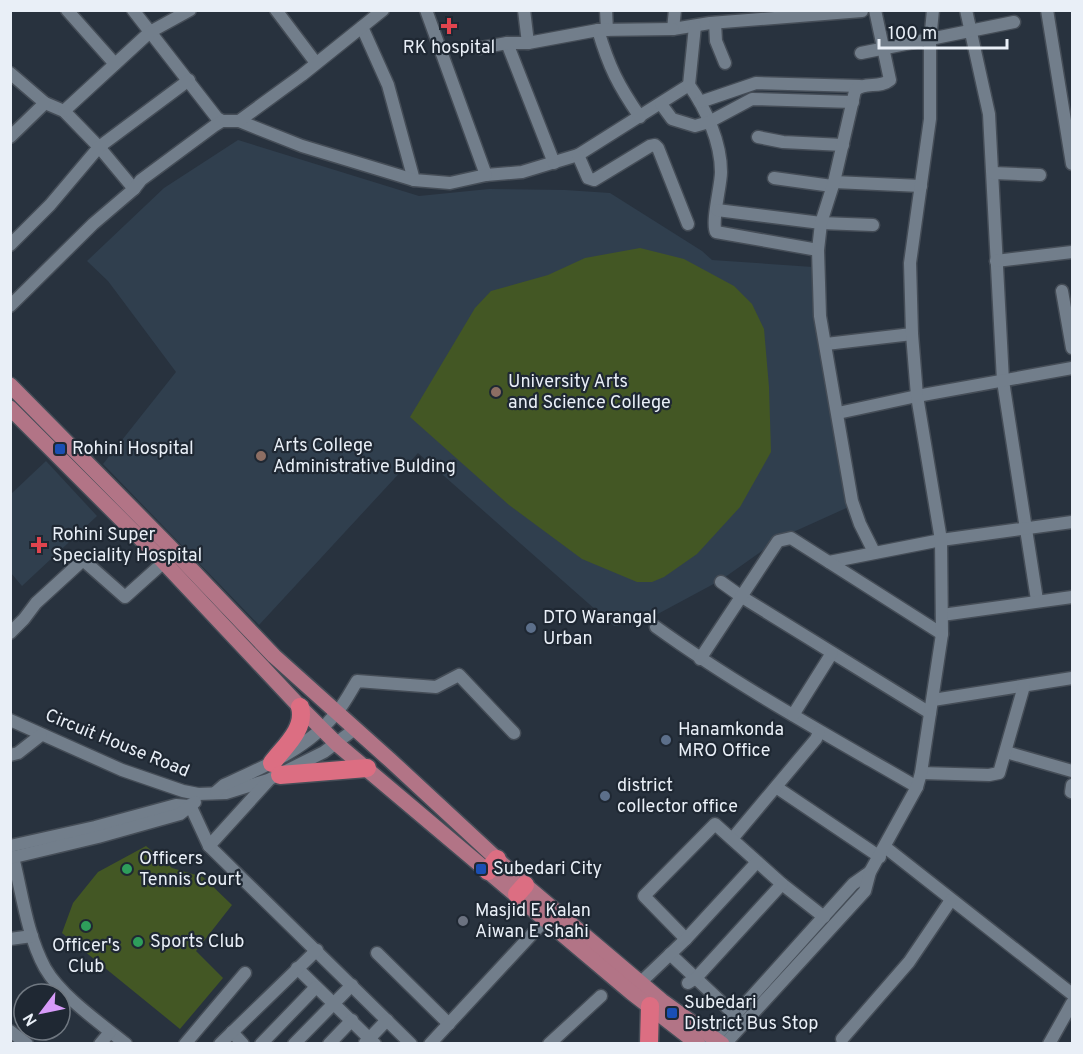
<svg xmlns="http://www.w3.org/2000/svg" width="1083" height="1054" viewBox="0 0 1083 1054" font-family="Overpass,sans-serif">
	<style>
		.built { fill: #303f4e }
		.green { fill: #435724 }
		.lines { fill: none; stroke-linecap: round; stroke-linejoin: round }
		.minor-casing { stroke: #454d57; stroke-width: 15 }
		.major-casing { stroke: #454d57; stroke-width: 18 }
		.highway-casing { stroke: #454d57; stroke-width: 21 }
		.minor { stroke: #727e8b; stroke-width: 12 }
		.major { stroke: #b27486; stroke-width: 15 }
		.highway { stroke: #dc6e82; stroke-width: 18 }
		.health-dot { fill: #e0444e; stroke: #1f2833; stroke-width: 2 }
		.education-dot { fill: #8d6e63; stroke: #1f2833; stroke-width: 2 }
		.transit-dot { fill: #1a4fb4; stroke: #1f2833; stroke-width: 2 }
		.service-dot { fill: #5c6f8a; stroke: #1f2833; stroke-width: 2 }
		.leisure-dot { fill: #2e9e5b; stroke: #1f2833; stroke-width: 2 }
		.worship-dot { fill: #6b7280; stroke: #1f2833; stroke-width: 2 }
		.labels { text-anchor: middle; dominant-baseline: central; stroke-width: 4.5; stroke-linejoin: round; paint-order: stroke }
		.poi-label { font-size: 18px; fill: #e9eff7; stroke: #1f2833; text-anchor: start }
		.street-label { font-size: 18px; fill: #e9eff7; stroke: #1f2833 }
	</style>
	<rect width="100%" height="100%" fill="#28323e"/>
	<g class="built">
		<path d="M 238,140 L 419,196 L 489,189 L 565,190 L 610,193 L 702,251 L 712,260 L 813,267 L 853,505 L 780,538 L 721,580 L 641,623 L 614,626 L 418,453 L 259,625 L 103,464 L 176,372 L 108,281 L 87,261 L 164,188 Z"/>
		<path d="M 46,461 L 97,516 L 22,586 L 11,573 L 11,494 Z"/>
	</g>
	<g class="green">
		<path d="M 640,248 L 684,259 L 734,286 L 752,304 L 764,329 L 769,387 L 771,452 L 740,507 L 697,554 L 664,577 L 652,582 L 637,582 L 582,559 L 509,505 L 410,417 L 475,308 L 491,291 L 548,275 L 585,258 Z"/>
		<path d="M 146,846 L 172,868 L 203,877 L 232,905 L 196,951 L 223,978 L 180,1029 L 62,933 L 73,903 L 98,872 Z"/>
	</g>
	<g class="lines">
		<g class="minor-casing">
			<g id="minor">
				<path d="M 67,10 L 115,64"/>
				<path d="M 133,10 L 217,118 L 222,121"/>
				<path d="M 276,10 L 316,63"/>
				<path d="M 426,10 L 486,175 L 522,172 L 578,155 L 689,85"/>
				<path d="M 524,10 L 528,43"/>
				<path d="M 606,10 L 607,30"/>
				<path d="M 675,10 L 673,29 L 710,23 L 862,11"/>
				<path d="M 966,10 L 989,114 L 1003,381 L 1037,600"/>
				<path d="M 1047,10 L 1072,164"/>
				<path d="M 715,23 L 716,41 L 725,63"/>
				<path d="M 695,26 L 689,85 C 706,109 721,142 721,172 C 721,186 711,222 716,232 L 818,250"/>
				<path d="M 362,27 L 388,85 L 414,180 L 450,183 L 486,175"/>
				<path d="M 598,30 C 609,67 618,85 640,117"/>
				<path d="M 507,43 L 554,163"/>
				<path d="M 480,48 L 507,43 L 528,43 L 598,30 L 673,29"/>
				<path d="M 861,53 L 1014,22"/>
				<path d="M 10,73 L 45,103 L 64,111 L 99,147 L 134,189"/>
				<path d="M 700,102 L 756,83 L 860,86"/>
				<path d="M 661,104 L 672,119 L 695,126 L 709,122 L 752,99 L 853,102"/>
				<path d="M 64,111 L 150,32 L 190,10"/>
				<path d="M 239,121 L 302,146 L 414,180"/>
				<path d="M 10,137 L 45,103"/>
				<path d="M 758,137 L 783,142 L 843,145"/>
				<path d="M 578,155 L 588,178 L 594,180 L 650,146 L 655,145 L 658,148 L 688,224"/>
				<path d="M 993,173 L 1040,175"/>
				<path d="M 774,178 L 832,186"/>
				<path d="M 834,182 L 921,186"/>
				<path d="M 717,210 L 821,223 L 873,225"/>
				<path d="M 10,245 L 50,205 L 99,147 L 189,80"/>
				<path d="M 996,261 L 1072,252"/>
				<path d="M 1062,291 L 1072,348"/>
				<path d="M 10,306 L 93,224 L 134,189 L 141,180 L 214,126 L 222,121 L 239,121 L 302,75 L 383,10"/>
				<path d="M 826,344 L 912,334"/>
				<path d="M 838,413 L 917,396 L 1072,368"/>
				<path d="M 874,552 L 860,524 L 852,501 L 820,316 L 818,250 L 821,223 L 834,182 L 855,91 C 863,81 880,89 890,80 L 875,10"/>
				<path d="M 829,562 L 941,540 L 1072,522"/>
				<path d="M 721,582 L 742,597 L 930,713"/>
				<path d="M 942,615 L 1072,597"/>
				<path d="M 656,627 C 739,687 829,736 917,787"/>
				<path d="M 10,633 L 24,619 L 36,603 L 83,560 L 125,597 L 164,562"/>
				<path d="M 700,659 L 778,541 L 791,538 L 942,634"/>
				<path d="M 933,700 L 1072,678"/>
				<path d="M 793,715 L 832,653"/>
				<path d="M 10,720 L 122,770 L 183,791 L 198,794 L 226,793 L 268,780 L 324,752 L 355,729"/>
				<path d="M 1006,752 L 1072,771"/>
				<path d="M 10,755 L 18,753 L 41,735"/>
				<path d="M 921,773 L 989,775 L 999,773 L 1024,686"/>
				<path d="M 776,787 L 880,857"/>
				<path d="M 216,792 L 224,785 C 264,767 309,748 337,712 C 345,703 351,691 357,681 L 436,687 L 459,675 L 514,733"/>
				<path d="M 1071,792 L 1072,785"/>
				<path d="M 190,805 L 209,846 L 411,1044"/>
				<path d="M 732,839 L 816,739 L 819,732"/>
				<path d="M 10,846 L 95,827 L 176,805 L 189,806"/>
				<path d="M 209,846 L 268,781"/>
				<path d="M 885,847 L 1072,994"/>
				<path d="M 13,857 C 22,893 27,935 45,968 C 61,996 100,1023 126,1044"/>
				<path d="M 10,858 L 98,837 L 180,814 L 195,802"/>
				<path d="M 10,939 L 32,936"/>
				<path d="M 686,939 L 644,896 L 715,824 L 782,884 L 824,917"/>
				<path d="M 377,953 L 449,1024"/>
				<path d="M 670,954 L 735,1015"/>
				<path d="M 297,968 L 375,1044"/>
				<path d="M 641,982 L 686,939 L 757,862"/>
				<path d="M 688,983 L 696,978 L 782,884"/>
				<path d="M 10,1031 L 27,1044"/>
				<path d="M 232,1032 L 243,1044"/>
				<path d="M 842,1039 L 909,962 L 951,900"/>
				<path d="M 365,1043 L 387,1020"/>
				<path d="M 100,1044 L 110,1032"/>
				<path d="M 185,1044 L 245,973"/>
				<path d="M 220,1044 L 317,950"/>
				<path d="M 261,1044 L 316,987"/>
				<path d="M 294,1044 L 352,985"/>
				<path d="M 329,1044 L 352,1020"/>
				<path d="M 430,1044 L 546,919"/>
				<path d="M 549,1044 L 601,996"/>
				<path d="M 709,1044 L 853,884 L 870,872"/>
				<path d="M 725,1044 L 865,891 L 870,872 L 917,787 L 921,773 L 942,634 L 941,540 L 917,396 L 912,334 L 910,263 L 930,119 L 930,41 L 933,10"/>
				<path d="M 1049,1044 L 1072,1003"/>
			</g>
		</g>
		<g class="major-casing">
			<g id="major">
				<path d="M 10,385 L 169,546 L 274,656 L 390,760 L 525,885 L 662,1001 L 722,1044"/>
				<path d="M 10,408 L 159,557 L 300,707 L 337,744 L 632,993 L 698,1044"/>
			</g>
		</g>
		<g class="highway-casing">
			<g id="highway">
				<path d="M 272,763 C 284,747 306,729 300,707"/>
				<path d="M 280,775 L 367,768"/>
				<path d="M 488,871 L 497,859"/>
				<path d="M 517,894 L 525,885"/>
				<path d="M 649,1044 L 650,1006"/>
			</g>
		</g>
		<use href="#minor" class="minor"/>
		<use href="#major" class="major"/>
		<use href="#highway" class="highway"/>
	</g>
	<g class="health-dot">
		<path d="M446 17h6v6h6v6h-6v6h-6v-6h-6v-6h6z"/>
		<path d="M36 536h6v6h6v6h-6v6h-6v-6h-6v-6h6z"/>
	</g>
	<g class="education-dot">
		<circle cx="496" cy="392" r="6"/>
		<circle cx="261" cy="456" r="6"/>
	</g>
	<g class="transit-dot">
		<rect x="54" y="443" width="12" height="12" rx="3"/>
		<rect x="475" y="863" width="12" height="12" rx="3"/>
		<rect x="666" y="1007" width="12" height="12" rx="3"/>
	</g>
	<g class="service-dot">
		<circle cx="531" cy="628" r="6"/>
		<circle cx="666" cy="740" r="6"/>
		<circle cx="605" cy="796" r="6"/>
	</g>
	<g class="leisure-dot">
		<circle cx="127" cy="869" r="6"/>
		<circle cx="86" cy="926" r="6"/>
		<circle cx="138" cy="942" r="6"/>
	</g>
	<circle class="worship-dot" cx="463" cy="921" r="6"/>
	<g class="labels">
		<g class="poi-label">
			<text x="449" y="48" text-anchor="middle">RK hospital</text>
			<text x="508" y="382">University Arts<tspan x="508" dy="21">and Science College</tspan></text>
			<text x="273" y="446">Arts College<tspan x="273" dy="21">Administrative Bulding</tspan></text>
			<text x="72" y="449">Rohini Hospital</text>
			<text x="52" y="535">Rohini Super<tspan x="52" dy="21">Speciality Hospital</tspan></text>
			<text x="543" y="618">DTO Warangal<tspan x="543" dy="21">Urban</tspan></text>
			<text x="678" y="730">Hanamkonda<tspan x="678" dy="21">MRO Office</tspan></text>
			<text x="617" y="786">district<tspan x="617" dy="21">collector office</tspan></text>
			<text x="139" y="859">Officers<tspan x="139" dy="21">Tennis Court</tspan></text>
			<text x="493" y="869">Subedari City</text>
			<text x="475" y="911">Masjid E Kalan<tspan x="475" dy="21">Aiwan E Shahi</tspan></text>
			<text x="150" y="942">Sports Club</text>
			<text x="86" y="946" text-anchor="middle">Officer's<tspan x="86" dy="21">Club</tspan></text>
			<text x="684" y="1003">Subedari<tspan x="684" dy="21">District Bus Stop</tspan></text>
		</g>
		<g class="street-label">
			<text transform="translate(117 744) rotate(22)">Circuit House Road</text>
		</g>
	</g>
	<rect width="1083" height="1054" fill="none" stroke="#e9eff7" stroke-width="24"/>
	<g transform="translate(42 1012) rotate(238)"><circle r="28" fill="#1f2833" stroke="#707881" stroke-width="1.5"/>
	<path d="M0-4.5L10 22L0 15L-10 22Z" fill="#d79bf9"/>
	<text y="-9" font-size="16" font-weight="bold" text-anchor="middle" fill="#e9eff7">N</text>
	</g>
	<path d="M879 39v9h128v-9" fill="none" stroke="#e9eff7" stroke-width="3"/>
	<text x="888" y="39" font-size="18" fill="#e9eff7" stroke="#1f2833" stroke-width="4.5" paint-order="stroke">100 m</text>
</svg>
